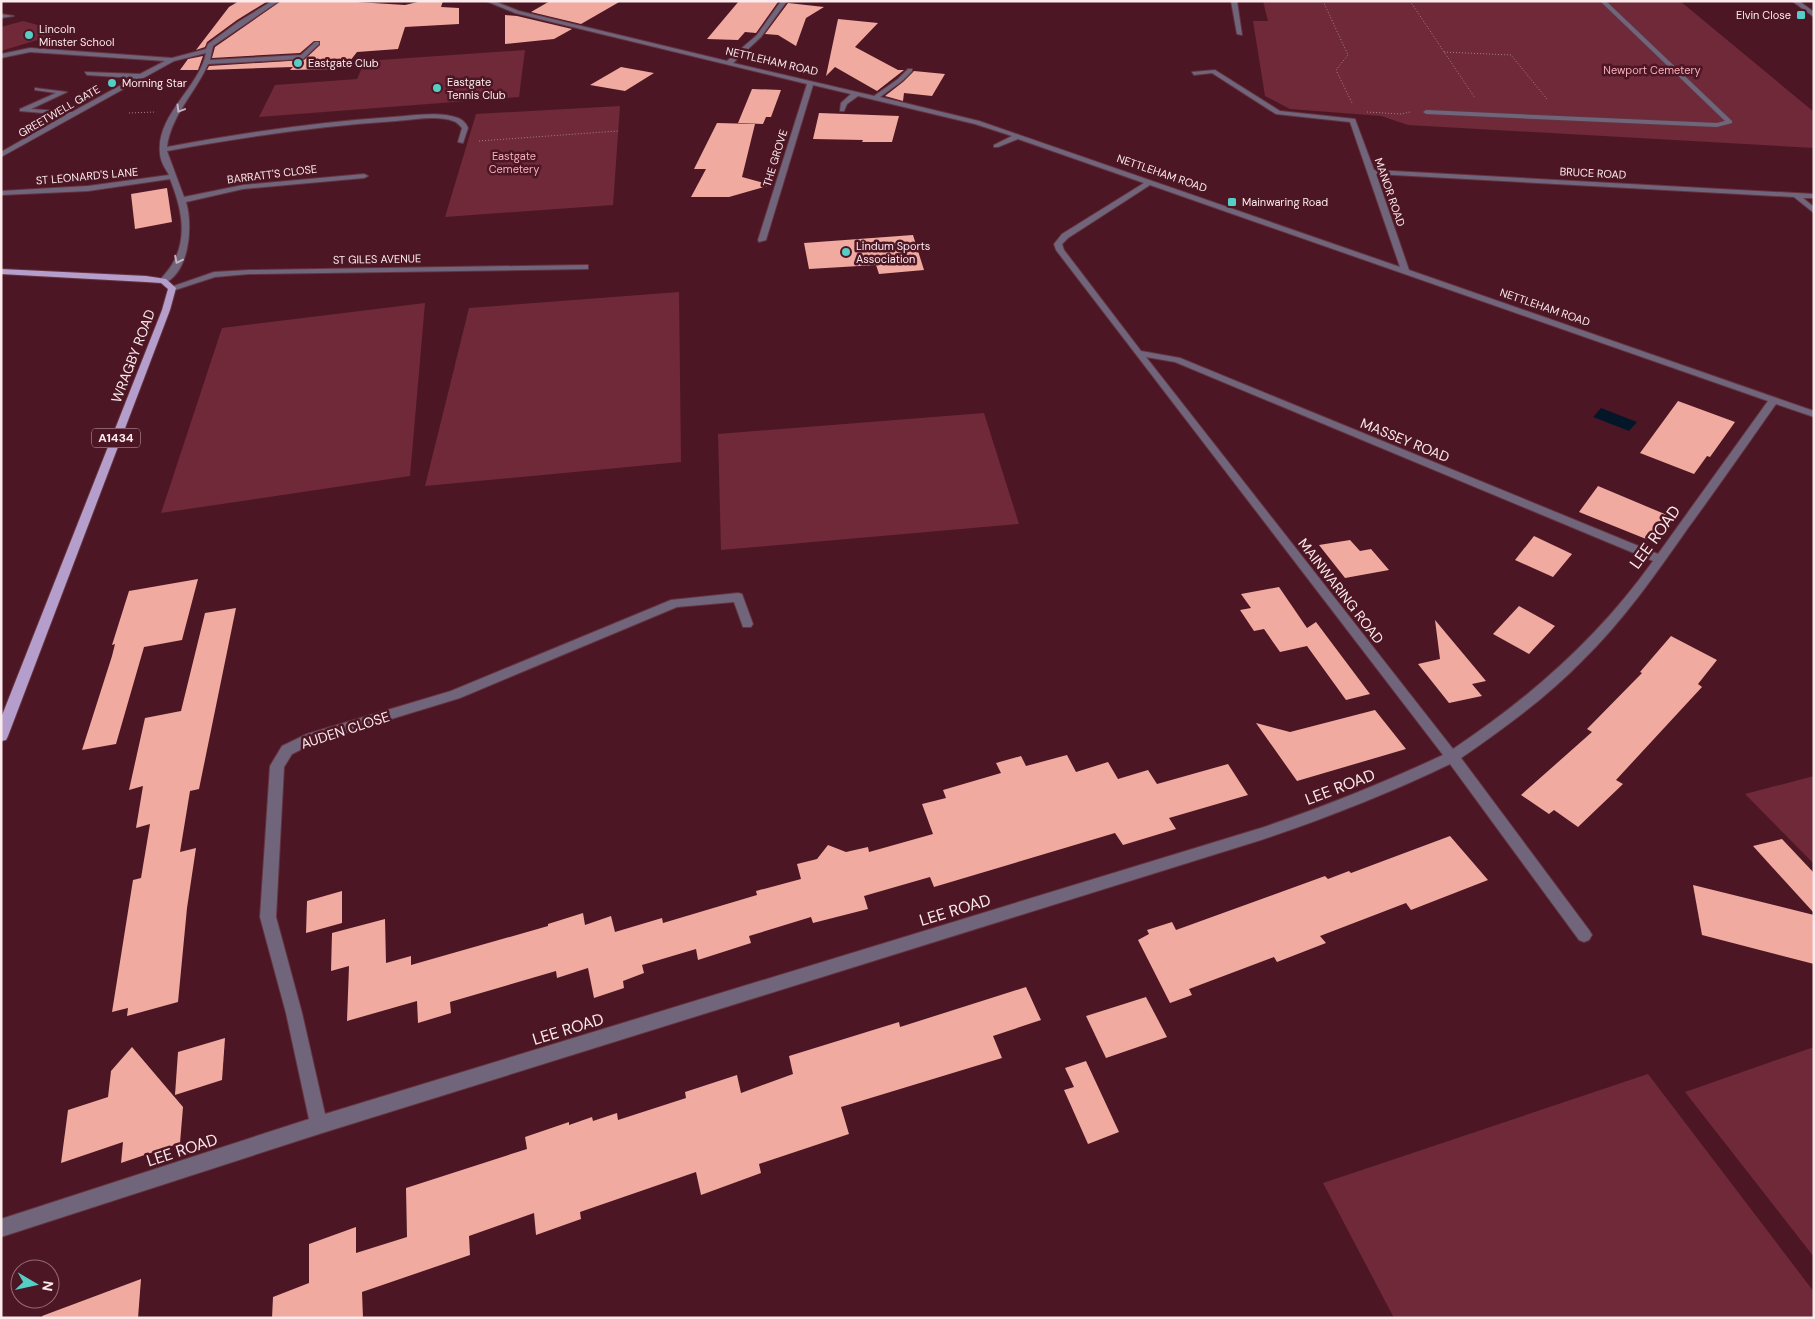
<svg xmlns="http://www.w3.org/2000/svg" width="1815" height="1319" viewBox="0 0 1815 1319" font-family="'DM Sans',sans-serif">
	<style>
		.green { fill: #6f2939 }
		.water { fill: #041729 }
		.building { fill: #f0aaa0 }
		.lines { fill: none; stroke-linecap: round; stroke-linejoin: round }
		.minor-casing { stroke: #653440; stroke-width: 2 }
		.major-casing { stroke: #653440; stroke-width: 2 }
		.path { stroke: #a5828a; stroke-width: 1; stroke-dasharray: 1 2; stroke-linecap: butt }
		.minor { fill: #71657c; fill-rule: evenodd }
		.major { fill: #b69ecc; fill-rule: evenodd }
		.oneway { stroke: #c4b5c0 }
		.poi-dot { fill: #55cec5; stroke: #4d1624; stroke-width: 2 }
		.labels { text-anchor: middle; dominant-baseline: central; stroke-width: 5; stroke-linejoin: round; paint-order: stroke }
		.far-poi-label { font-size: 11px; fill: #fbebed; stroke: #4d1624; text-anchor: start }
		.far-street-label { font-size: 11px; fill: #fbebed; stroke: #4d1624 }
		.far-park-label { font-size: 11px; fill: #f6aeba; stroke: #4d1624 }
		.shield { fill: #4d1624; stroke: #c7abb1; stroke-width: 1 }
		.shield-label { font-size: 12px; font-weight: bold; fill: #fbebed }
		.street-label { font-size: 14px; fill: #fbebed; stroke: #4d1624 }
		.near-street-label { font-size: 16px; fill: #fbebed; stroke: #4d1624 }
	</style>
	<rect width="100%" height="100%" fill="#4d1624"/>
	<g class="green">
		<path d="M 1263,1 L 1680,1 L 1814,112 L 1814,148 L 1408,125 L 1381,116 L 1290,109 L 1265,96 L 1253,21 L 1268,21 Z"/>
		<path d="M 23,21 L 64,32 L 1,51 L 1,27 Z"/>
		<path d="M 525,50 L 519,97 L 259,117 L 275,85 L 357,79 L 365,61 Z"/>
		<path d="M 620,106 L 613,205 L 445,217 L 476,114 Z"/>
		<path d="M 679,292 L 681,462 L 425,486 L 469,308 Z"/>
		<path d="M 425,303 L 410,476 L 161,513 L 222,328 Z"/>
		<path d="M 984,413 L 1019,524 L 721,550 L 718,434 Z"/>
		<path d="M 1814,776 L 1814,864 L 1745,794 Z"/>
		<path d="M 1814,1047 L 1814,1257 L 1685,1092 Z"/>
		<path d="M 1648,1074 L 1814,1292 L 1814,1318 L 1394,1318 L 1323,1183 Z"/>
	</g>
	<path class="water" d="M 1601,408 L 1637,422 L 1629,431 L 1593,417 Z"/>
	<g class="building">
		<path d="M 239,1 L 268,1 L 237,20 L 207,42 L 205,47 L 196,50 L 229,7 Z"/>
		<path d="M 281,1 L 341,1 L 405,5 L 422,1 L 443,1 L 441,7 L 459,8 L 459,24 L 405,27 L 398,49 L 357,52 L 346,66 L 335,69 L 290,70 L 293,67 L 207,70 L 209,66 L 304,60 L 320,45 L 320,41 L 314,41 L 300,53 L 212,58 L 215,47 Z"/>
		<path d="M 550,1 L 621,1 L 581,24 L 531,12 Z"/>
		<path d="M 739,1 L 778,2 L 756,33 L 745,32 L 738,40 L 707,39 Z"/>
		<path d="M 788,3 L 824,7 L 806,18 L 796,46 L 778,35 L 765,34 Z"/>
		<path d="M 505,15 L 517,16 L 572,29 L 554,39 L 505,44 Z"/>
		<path d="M 838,19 L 878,23 L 855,47 L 898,70 L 904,70 L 877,91 L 835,67 L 826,76 Z"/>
		<path d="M 203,56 L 198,70 L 180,70 L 188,59 Z"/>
		<path d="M 621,67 L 654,73 L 625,91 L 590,85 Z"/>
		<path d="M 914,71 L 945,74 L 932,96 L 904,93 L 903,101 L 885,96 L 903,82 Z"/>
		<path d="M 752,89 L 781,90 L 771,117 L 766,117 L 763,124 L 738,123 Z"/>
		<path d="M 819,113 L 899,116 L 892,142 L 862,142 L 863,140 L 813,139 Z"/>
		<path d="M 717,123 L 755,124 L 742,177 L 771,185 L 729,197 L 691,197 L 706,169 L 694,169 Z"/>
		<path d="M 167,188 L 172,222 L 135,229 L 131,194 Z"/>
		<path d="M 913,235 L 924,270 L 879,274 L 876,265 L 809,269 L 804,243 Z"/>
		<path d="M 1678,401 L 1735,422 L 1710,457 L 1707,456 L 1694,474 L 1640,453 Z"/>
		<path d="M 1598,486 L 1667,515 L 1651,541 L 1579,512 Z"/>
		<path d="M 1534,536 L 1572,554 L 1553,577 L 1515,560 Z"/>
		<path d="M 1350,540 L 1360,551 L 1371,549 L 1389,570 L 1345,578 L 1319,545 Z"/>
		<path d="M 198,579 L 182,640 L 144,647 L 116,744 L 82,750 L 112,656 L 115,644 L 112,645 L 129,591 Z"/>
		<path d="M 1279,587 L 1307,628 L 1316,622 L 1370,694 L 1346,700 L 1307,646 L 1280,652 L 1264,629 L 1254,631 L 1240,610 L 1251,608 L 1241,594 Z"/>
		<path d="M 1519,606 L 1555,626 L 1529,654 L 1493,634 Z"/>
		<path d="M 236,608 L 199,789 L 190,791 L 180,852 L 196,848 L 187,908 L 178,1002 L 127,1016 L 128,1008 L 112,1012 L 133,880 L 141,878 L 150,824 L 136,828 L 143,786 L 129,790 L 145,718 L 181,711 L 205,613 Z"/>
		<path d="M 1435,620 L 1486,681 L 1472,684 L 1482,696 L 1449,703 L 1418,664 L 1440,659 Z"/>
		<path d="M 1671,636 L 1717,660 L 1698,684 L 1702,687 L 1616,780 L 1623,784 L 1578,827 L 1554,810 L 1549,814 L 1521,795 L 1592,732 L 1587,729 L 1642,673 L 1640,672 Z"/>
		<path d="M 1375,710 L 1406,749 L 1297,781 L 1256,723 L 1290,732 Z"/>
		<path d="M 1067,755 L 1076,772 L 1108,762 L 1118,779 L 1148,770 L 1157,784 L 1228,764 L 1248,795 L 1169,818 L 1176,829 L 1123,845 L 1115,833 L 934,887 L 930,877 L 864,896 L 868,909 L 813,923 L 811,917 L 749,936 L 751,943 L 698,960 L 696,949 L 642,965 L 644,973 L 623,981 L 624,988 L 594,998 L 588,968 L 557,978 L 556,971 L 450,1002 L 451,1013 L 418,1023 L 417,1001 L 347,1021 L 349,966 L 331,971 L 332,933 L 385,919 L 386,963 L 411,956 L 411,965 L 548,926 L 548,924 L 583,913 L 585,925 L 611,916 L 615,932 L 662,918 L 663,923 L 757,895 L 756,891 L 801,879 L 797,864 L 817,859 L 828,845 L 846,852 L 868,847 L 869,852 L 933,834 L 922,804 L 946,798 L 943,790 L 1001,773 L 996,763 L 1021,756 L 1026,766 Z"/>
		<path d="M 1450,836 L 1488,880 L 1411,910 L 1406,903 L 1320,936 L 1326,943 L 1277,962 L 1274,957 L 1189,989 L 1192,995 L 1170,1003 L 1138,940 L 1149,934 L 1147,930 L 1172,922 L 1176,930 L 1325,876 L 1328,879 L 1349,871 L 1351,873 Z"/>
		<path d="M 1782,839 L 1814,873 L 1814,913 L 1753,846 Z"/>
		<path d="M 1693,885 L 1814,915 L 1814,964 L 1702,935 Z"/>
		<path d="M 342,891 L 342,923 L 306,933 L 307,901 Z"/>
		<path d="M 1026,987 L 1041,1020 L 993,1036 L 1002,1058 L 841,1107 L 849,1134 L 759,1164 L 761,1173 L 701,1195 L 696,1172 L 580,1212 L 581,1219 L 536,1235 L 534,1213 L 469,1236 L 470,1255 L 362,1292 L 363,1318 L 272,1318 L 273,1297 L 309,1283 L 309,1244 L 356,1227 L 356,1253 L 407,1237 L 406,1188 L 527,1149 L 525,1137 L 569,1122 L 569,1125 L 592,1117 L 593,1121 L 617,1113 L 618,1120 L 686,1098 L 685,1092 L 737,1075 L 741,1093 L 793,1074 L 789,1056 L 899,1022 L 900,1027 Z"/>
		<path d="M 1146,997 L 1167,1037 L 1106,1058 L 1086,1016 Z"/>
		<path d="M 225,1038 L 222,1080 L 175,1095 L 178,1052 Z"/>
		<path d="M 132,1047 L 183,1107 L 180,1143 L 121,1163 L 123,1142 L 61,1163 L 68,1110 L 108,1097 L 111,1071 Z"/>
		<path d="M 1086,1061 L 1119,1132 L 1088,1144 L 1064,1090 L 1074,1087 L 1065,1068 Z"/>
		<path d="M 141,1279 L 138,1318 L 43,1318 L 42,1316 Z"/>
	</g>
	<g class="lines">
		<g class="minor-casing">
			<g id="minor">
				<path d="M 272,1 L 279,1 L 213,46 L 210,60 L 301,55 L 315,42 L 319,42 L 319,44 L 303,59 L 208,64 C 196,92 171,115 167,147 C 242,133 317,122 393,117 C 413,116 439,111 458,118 C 463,120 466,123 468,128 L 463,143 L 458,142 L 462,128 C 459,125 457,122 453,121 C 437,115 413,120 396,121 C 319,126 243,137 167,151 L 184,197 L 243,185 L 364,174 L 368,176 L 364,178 L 243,189 L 186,202 C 193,225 190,273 163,284 L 159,281 C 165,274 171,268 175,259 C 188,233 180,204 170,179 L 88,191 L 1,195 L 1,191 L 88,186 L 169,175 C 165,168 160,161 160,153 C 156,115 199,88 206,53 L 174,61 L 1,157 L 1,152 L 66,115 L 20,111 L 20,109 L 56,93 L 35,90 L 35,88 L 67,92 L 31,109 L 72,112 L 134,78 L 87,75 L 85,72 L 140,74 L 165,61 L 30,52 L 1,58 L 1,54 L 30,48 L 172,58 L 206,49 L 208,44 L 238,22 Z"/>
				<path d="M 486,1 L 494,1 L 519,11 L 727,61 L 757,35 L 781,1 L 787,1 L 761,37 L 733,63 L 874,96 L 898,79 L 908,69 L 912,69 L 912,71 L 902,81 L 880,97 L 979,121 L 1400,267 L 1350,122 L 1276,114 L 1212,73 L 1194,75 L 1192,72 L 1215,70 L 1280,111 L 1355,119 L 1374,170 L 1814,194 L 1814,198 L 1803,198 L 1814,207 L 1814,213 L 1794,197 L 1376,174 L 1409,270 L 1814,411 L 1814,417 L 1776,404 C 1747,445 1718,487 1688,528 C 1655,575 1623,621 1582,661 C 1546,698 1503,729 1461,758 L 1589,930 L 1592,935 L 1589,940 L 1584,942 L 1579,940 L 1450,764 C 1388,794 1326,818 1261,840 L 319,1134 L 1,1237 L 1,1219 L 309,1119 L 286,1013 L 260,917 L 270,766 L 282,746 L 307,734 L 451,691 L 671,600 L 738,593 L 742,594 L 753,624 L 751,627 L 743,627 L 734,602 L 677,607 L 460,698 L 316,742 L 292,754 L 284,767 L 276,917 L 302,1013 L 325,1114 L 1261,828 C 1323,807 1383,783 1443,755 L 1056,250 L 1054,244 L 1062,234 L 1144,183 L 1018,139 L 998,147 L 994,147 L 994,145 L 1012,136 L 975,124 L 858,96 L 847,104 L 844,111 L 840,111 L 841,103 L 851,94 L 813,85 L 766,240 L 759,242 L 758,240 L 807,84 L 515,13 ZM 1150,185 L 1768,401 L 1658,554 L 1180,358 L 1141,351 L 1064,250 L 1062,244 L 1068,238 ZM 1146,357 L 1175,362 L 1653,561 C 1599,637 1531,697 1453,749 Z"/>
				<path d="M 1231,1 L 1237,1 L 1242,35 L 1237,34 Z"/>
				<path d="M 1600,1 L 1606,1 L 1732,121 L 1732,123 L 1717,127 L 1426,114 L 1423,112 L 1426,110 L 1717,123 L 1725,121 Z"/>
				<path d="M 1792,1 L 1799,1 L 1814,12 L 1814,17 Z"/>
				<path d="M 1,14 L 14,16 L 1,18 Z"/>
				<path d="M 585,265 L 588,265 L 588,269 L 249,274 L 215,277 L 172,291 L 168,288 L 214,272 L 249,270 Z"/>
			</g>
		</g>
		<g class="major-casing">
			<path id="major" d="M 1,269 L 146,276 L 166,279 L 176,288 L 170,310 L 8,736 L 6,740 L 1,741 L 1,718 L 162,310 L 168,289 L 161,283 L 146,282 L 1,274 Z"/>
		</g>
		<g class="path">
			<path d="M 1323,1 L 1348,55 L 1336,70 L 1352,103"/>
			<path d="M 1410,1 L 1475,98"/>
			<path d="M 1444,52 L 1511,55 L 1547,99"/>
			<path d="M 1367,112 L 1401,114 L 1410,112"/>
			<path d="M 129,113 L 156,112"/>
			<path d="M 479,141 L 618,131"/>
		</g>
		<use href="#minor" class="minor"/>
		<use href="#major" class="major"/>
	</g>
	<defs><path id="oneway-chevron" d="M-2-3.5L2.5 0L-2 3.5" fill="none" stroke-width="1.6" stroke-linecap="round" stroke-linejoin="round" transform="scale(1.25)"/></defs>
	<g class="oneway">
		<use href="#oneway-chevron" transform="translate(180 109) rotate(121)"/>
		<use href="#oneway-chevron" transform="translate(178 260) rotate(116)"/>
	</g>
	<g class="poi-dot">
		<rect x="1796" y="10" width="10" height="10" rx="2.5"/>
		<circle cx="29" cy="35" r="5"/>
		<circle cx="298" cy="63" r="5"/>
		<circle cx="112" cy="83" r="5"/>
		<circle cx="437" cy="88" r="5"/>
		<rect x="1227" y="197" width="10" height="10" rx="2.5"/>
		<circle cx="846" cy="252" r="5"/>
	</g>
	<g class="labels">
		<g class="far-poi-label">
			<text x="1791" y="15" text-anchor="end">Elvin Close</text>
			<text x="39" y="29">Lincoln<tspan x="39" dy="13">Minster School</tspan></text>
			<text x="308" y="63">Eastgate Club</text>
			<text x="447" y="82">Eastgate<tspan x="447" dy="13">Tennis Club</tspan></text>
			<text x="122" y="83">Morning Star</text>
			<text x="1242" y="202">Mainwaring Road</text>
			<text x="856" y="246">Lindum Sports<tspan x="856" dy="13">Association</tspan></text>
		</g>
		<g class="far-street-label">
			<text transform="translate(772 61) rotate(13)">NETTLEHAM ROAD</text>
			<text transform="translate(59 111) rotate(-30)">GREETWELL GATE</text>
			<text transform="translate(775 158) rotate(-73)">THE GROVE</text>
			<text transform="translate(1162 173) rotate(19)">NETTLEHAM ROAD</text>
			<text transform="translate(1593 173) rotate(3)">BRUCE ROAD</text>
			<text transform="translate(272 174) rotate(-7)">BARRATT'S CLOSE</text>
			<text transform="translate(87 176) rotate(-5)">ST LEONARD'S LANE</text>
			<text transform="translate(1390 192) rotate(71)">MANOR ROAD</text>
			<text transform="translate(377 259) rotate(-1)">ST GILES AVENUE</text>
			<text transform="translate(1545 307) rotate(19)">NETTLEHAM ROAD</text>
		</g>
		<g class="far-park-label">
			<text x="1652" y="70">Newport Cemetery</text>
			<text x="514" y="156">Eastgate<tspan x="514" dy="13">Cemetery</tspan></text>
		</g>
		<rect class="shield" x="92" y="428.5" width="48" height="19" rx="4"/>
		<g class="shield-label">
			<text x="116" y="438">A1434</text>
		</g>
		<g class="street-label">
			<text transform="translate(133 356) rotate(-69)">WRAGBY ROAD</text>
			<text transform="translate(1405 440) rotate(22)">MASSEY ROAD</text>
			<text transform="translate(1341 591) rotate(52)">MAINWARING ROAD</text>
			<text transform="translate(345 730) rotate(-18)">AUDEN CLOSE</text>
		</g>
		<g class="near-street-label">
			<text transform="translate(1655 537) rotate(-54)">LEE ROAD</text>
			<text transform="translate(1340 787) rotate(-21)">LEE ROAD</text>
			<text transform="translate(955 910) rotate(-17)">LEE ROAD</text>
			<text transform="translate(568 1029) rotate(-17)">LEE ROAD</text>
			<text transform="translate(182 1150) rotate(-18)">LEE ROAD</text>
		</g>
	</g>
	<rect width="1815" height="1319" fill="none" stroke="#fbebed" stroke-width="5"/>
	<g transform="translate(35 1284) rotate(99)"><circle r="24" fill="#4d1624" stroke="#936b74"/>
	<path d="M0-4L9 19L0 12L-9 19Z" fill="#55cec5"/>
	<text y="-8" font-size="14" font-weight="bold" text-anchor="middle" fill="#fbebed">N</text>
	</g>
</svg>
